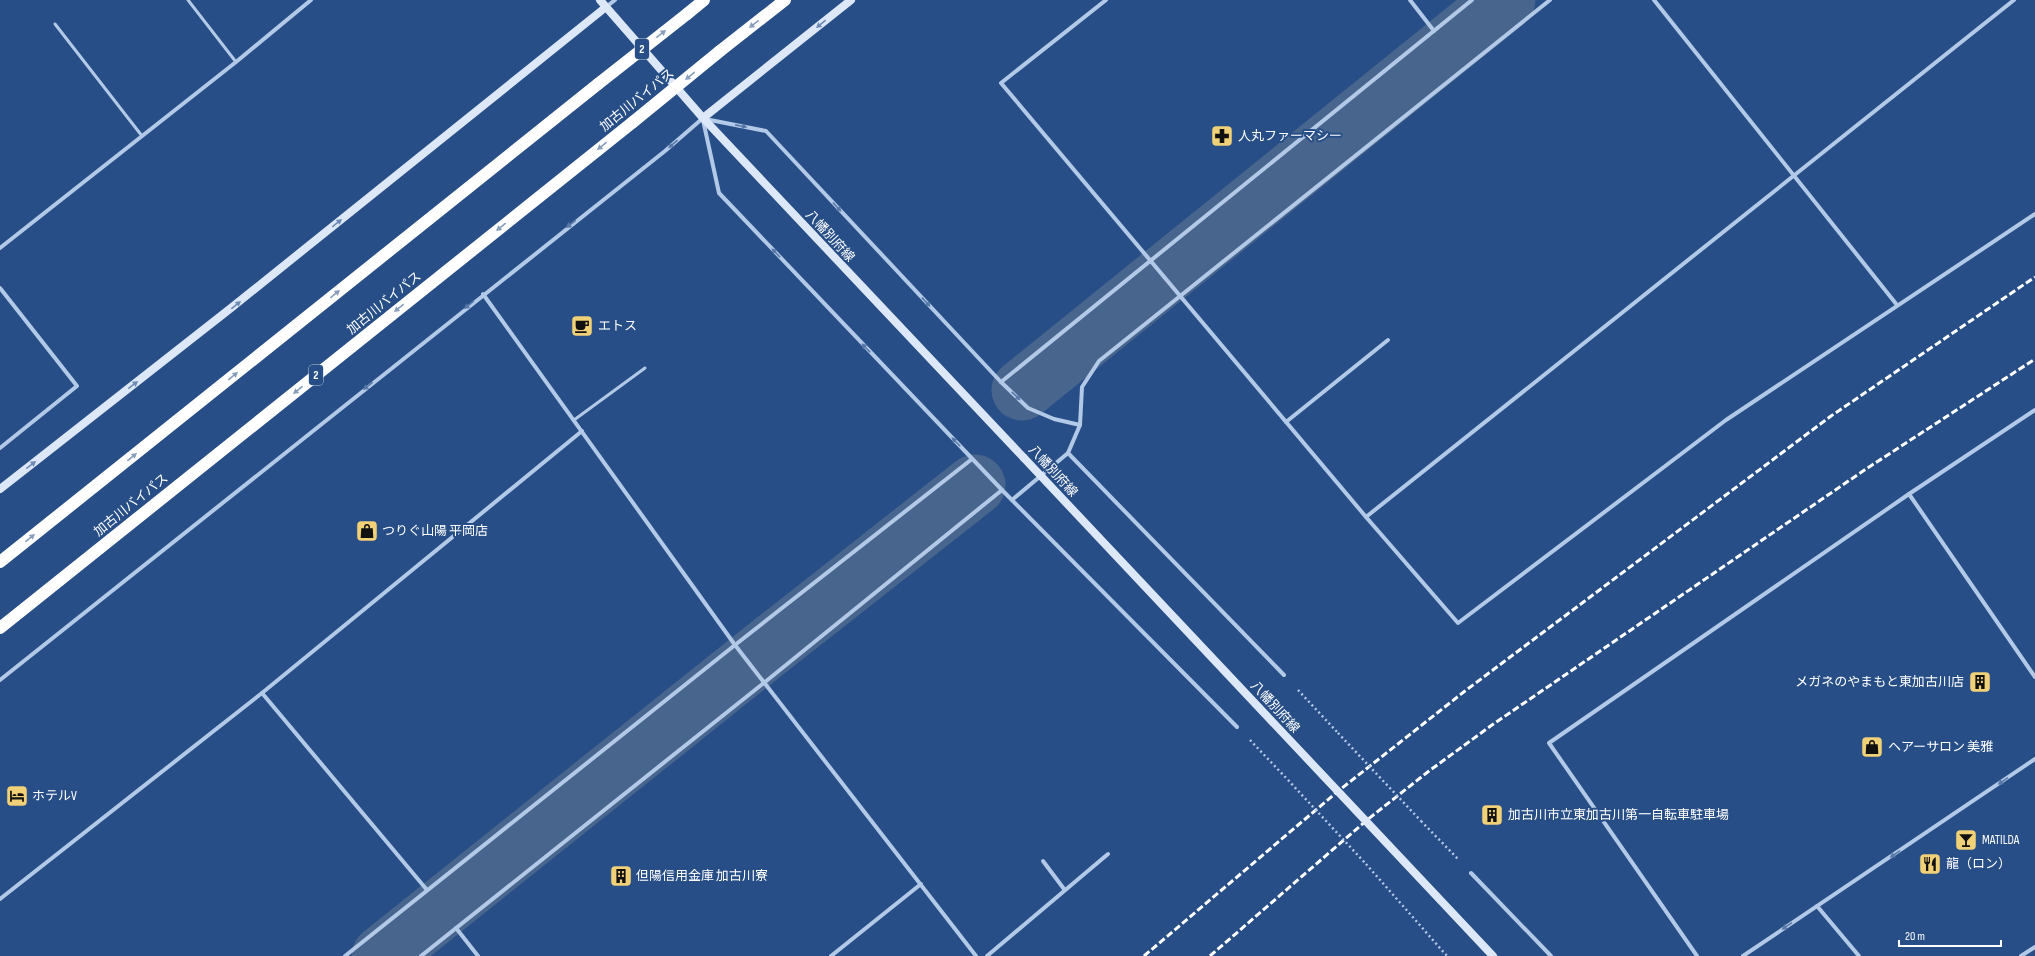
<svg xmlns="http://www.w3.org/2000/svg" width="2035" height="956" viewBox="0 0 2035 956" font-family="'Sofia Sans Condensed','Noto Sans JP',sans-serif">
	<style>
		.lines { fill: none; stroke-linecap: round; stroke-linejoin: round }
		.river { stroke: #48658d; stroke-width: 61 }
		.path { stroke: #b2c9e8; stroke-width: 2.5; stroke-dasharray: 2 3; stroke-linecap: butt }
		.lane { stroke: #b2c9e8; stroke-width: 3 }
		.street { stroke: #b2c9e8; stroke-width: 4 }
		.secondary { stroke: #dce7f7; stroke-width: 8 }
		.highway { stroke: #fff; stroke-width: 12 }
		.rail { stroke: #fff; stroke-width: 3; stroke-dasharray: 7 3; stroke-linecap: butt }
		.path-bridge { stroke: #b2c9e8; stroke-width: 2.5; stroke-dasharray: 2 3; stroke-linecap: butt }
		.secondary-bridge { stroke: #dce7f7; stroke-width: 8 }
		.highway-bridge { stroke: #fff; stroke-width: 12 }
		.oneway { fill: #889ebc }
		.oneway2 { fill: #6f8bb3 }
		.oneway3 { fill: #5879a8 }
		.labels { text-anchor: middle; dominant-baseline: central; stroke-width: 4; stroke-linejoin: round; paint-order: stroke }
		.shield { fill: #274e86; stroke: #becadb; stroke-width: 1 }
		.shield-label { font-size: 12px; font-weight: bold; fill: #fff }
		.street-label { font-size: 13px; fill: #fff; stroke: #274e86 }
		.poi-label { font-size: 13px; fill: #fff; stroke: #274e86; text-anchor: start }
	</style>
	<rect width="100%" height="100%" fill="#274e86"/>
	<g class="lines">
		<g class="river">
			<path d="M 1022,390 L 1505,0"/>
			<path d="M 382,956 L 760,654 L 975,485"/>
		</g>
		<g class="path">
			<path d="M 1298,690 L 1338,733"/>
			<path d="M 1250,740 L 1288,780"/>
			<path d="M 1421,821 L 1458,859"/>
			<path d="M 1366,864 L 1447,956"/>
		</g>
		<g class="lane">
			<path d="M 188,0 L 236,62"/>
			<path d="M 55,24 L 142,136"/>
			<path d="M 574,420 L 645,368"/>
		</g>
		<g class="street">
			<path d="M 1106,0 L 1001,83 L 1366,517 L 1458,623 L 1726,420 L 2035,214"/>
			<path d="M 1410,0 L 1434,31"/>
			<path d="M 1654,0 L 1897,305"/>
			<path d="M 606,7 L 615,0"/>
			<path d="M 705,119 L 766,131 L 1001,382 L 1028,408 L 1054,419 L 1080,425"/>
			<path d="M 703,120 L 719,193 L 1002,490 L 1237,727"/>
			<path d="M 0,248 L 236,62 L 311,0"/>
			<path d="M 0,288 L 77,386 L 0,448"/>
			<path d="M 483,294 L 735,645 L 976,956"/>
			<path d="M 1001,382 L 1472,0"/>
			<path d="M 1286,422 L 1388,340"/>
			<path d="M 1068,453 L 1284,675"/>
			<path d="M 1909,494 L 2035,677"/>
			<path d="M 1012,500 L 1068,453 L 1080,425 L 1082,387 L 1099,361 L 1550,0"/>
			<path d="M 1366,517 L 2014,0"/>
			<path d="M 0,680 L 665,151 L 703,118"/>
			<path d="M 262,693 L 427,890"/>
			<path d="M 1043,861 L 1064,889"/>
			<path d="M 1471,873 L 1551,956"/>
			<path d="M 0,899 L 262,693 L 582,431"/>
			<path d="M 1817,906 L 1859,956"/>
			<path d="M 456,928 L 478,956"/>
			<path d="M 345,956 L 735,645 L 972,459"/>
			<path d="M 421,956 L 765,682 L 1002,490"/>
			<path d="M 831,956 L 921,884"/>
			<path d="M 987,956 L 1108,854"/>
			<path d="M 1697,956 L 1549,743 L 1909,494 L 2035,410"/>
			<path d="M 1743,956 L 2035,759"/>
			<path d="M 2021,956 L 2035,947"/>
		</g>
		<g class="secondary">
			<path d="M 600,0 L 703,118 L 1024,458"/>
			<path d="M 703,118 L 851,0"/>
			<path d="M 0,489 L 231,308 L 606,7"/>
		</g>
		<g class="highway">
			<path d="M 687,14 L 704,0"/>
			<path d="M 720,51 L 785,0"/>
			<path d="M 0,562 L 598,84"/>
			<path d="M 0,628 L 633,122"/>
		</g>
		<g class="rail">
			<path d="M 1144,956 L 1337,792 L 1465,691 L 1831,416 L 2035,277"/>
			<path d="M 1210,956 L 1367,820 L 1429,771 L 1492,725 L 1866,469 L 2035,359"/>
		</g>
		<g class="path-bridge">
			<path d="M 1338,733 L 1421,821"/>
			<path d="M 1288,780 L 1366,864"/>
		</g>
		<path class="secondary-bridge" d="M 1024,458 L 1493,956"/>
		<g class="highway-bridge">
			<path d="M 598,84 L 687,14"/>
			<path d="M 633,122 L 720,51"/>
		</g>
	</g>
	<defs><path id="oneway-solid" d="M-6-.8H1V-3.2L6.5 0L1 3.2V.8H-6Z"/></defs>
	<g class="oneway">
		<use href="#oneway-solid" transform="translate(754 24) rotate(142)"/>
		<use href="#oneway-solid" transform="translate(661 34) rotate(-38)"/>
		<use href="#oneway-solid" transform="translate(690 76) rotate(141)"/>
		<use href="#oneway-solid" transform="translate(602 146) rotate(141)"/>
		<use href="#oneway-solid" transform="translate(501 227) rotate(141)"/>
		<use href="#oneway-solid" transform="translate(335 294) rotate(-39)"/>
		<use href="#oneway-solid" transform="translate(399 308) rotate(141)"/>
		<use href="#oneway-solid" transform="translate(233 376) rotate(-39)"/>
		<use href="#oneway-solid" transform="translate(298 390) rotate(141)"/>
		<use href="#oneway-solid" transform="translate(132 457) rotate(-39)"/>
		<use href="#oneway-solid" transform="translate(30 538) rotate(-39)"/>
	</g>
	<g class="oneway2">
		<use href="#oneway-solid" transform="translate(821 24) rotate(141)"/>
		<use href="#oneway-solid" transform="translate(337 223) rotate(-39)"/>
		<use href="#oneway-solid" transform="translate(236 305) rotate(-39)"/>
		<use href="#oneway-solid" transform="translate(133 385) rotate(-38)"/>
		<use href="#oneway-solid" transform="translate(31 465) rotate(-38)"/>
	</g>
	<g class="oneway3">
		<use href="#oneway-solid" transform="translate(741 126) rotate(11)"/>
		<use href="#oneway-solid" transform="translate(673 144) rotate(139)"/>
		<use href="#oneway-solid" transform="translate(837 207) rotate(47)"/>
		<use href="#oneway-solid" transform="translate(571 224) rotate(142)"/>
		<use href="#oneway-solid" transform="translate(776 253) rotate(-134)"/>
		<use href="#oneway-solid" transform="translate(926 302) rotate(47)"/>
		<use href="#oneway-solid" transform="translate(469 305) rotate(141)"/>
		<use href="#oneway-solid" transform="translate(866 348) rotate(-134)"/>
		<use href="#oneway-solid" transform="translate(368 386) rotate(141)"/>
		<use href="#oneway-solid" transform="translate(1016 396) rotate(44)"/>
		<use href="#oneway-solid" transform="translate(956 442) rotate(-134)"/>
		<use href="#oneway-solid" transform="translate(2003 781) rotate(146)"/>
		<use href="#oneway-solid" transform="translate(1895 854) rotate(146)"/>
		<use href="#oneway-solid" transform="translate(1787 926) rotate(146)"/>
	</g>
	<defs>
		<g id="pharmacy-square" transform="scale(1.15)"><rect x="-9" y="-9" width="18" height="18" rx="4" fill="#f1d177" stroke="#274e86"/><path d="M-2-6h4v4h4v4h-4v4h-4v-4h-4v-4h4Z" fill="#111"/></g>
		<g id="cafe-square" transform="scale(1.15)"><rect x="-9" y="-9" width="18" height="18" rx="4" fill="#f1d177" stroke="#274e86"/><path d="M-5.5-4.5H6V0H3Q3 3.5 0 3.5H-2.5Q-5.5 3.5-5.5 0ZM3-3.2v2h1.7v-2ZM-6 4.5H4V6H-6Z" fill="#111"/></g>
		<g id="shop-square" transform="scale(1.15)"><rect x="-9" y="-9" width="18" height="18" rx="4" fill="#f1d177" stroke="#274e86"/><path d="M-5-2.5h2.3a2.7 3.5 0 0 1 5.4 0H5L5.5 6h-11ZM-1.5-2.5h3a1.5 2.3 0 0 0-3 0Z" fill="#111"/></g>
		<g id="building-square" transform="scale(1.15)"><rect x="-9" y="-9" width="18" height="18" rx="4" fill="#f1d177" stroke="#274e86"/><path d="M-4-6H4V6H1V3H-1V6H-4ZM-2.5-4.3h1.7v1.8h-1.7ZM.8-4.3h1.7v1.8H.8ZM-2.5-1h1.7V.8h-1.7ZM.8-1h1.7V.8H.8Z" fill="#111"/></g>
		<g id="hotel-square" transform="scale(1.15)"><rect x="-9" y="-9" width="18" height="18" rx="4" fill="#f1d177" stroke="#274e86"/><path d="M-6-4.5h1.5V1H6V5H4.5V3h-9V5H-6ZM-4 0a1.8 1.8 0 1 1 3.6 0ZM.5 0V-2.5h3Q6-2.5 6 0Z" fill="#111"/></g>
		<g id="bar-square" transform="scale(1.15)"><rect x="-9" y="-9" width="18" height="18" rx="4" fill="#f1d177" stroke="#274e86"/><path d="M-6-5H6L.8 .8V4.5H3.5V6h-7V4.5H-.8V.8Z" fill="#111"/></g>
		<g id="restaurant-square" transform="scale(1.15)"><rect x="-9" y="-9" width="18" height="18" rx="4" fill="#f1d177" stroke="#274e86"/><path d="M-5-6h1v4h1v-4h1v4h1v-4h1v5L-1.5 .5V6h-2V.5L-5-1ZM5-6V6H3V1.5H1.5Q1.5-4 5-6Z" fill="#111"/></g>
	</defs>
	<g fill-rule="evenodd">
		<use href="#pharmacy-square" x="1222" y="136"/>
		<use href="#cafe-square" x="582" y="326"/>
		<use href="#shop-square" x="367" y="531"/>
		<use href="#building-square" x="1980" y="682"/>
		<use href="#shop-square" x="1872" y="747"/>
		<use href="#hotel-square" x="17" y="796"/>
		<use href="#building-square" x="1492" y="815"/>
		<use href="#bar-square" x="1966" y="840"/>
		<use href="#restaurant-square" x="1930" y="864"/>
		<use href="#building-square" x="621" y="876"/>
	</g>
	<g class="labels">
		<g class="shield">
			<rect x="635" y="39" width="14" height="20" rx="3"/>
			<rect x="309" y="365" width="14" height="20" rx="3"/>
		</g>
		<g class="shield-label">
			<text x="642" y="49">2</text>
			<text x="316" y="375">2</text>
		</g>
		<g class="street-label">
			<text transform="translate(637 100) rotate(-39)">加古川バイパス</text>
			<text transform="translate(830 236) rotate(47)">八幡別府線</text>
			<text transform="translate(384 303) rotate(-39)">加古川バイパス</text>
			<text transform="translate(1053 471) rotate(47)">八幡別府線</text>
			<text transform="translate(131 505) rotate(-39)">加古川バイパス</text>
			<text transform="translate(1275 707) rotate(47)">八幡別府線</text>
		</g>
		<g class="poi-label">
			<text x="1238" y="136">人丸ファーマシー</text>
			<text x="598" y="326">エトス</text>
			<text x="382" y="531">つりぐ山陽 平岡店</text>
			<text x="1964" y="682" text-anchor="end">メガネのやまもと東加古川店</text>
			<text x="1888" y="747">ヘアーサロン 美雅</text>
			<text x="32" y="796">ホテルV</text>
			<text x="1508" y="815">加古川市立東加古川第一自転車駐車場</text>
			<text x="1982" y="840">MATILDA</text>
			<text x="1946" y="864">龍（ロン）</text>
			<text x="636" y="876">但陽信用金庫 加古川寮</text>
		</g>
	</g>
	<path d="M1899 940v6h102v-6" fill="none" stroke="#ffffff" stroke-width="2"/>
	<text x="1905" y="940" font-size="12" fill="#ffffff" stroke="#274e86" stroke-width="3" paint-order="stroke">20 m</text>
</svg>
